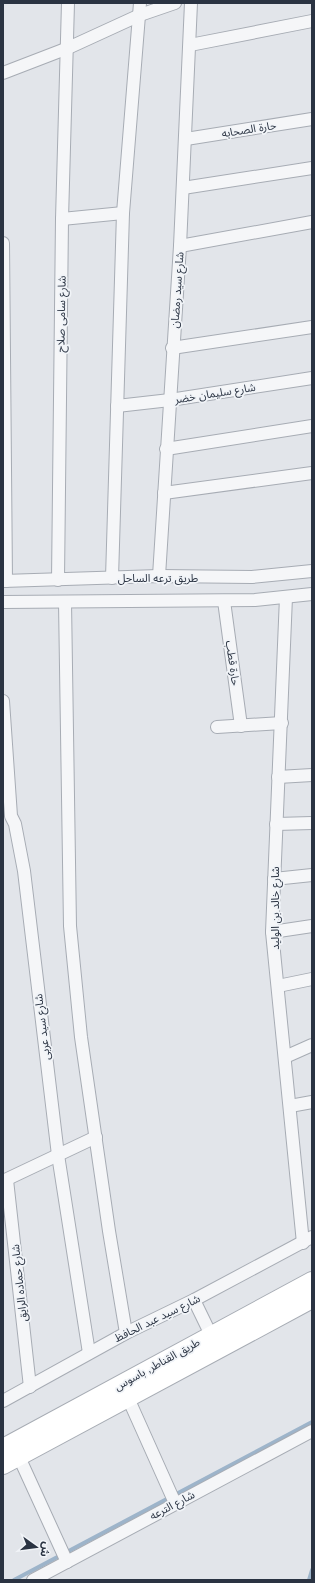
<svg xmlns="http://www.w3.org/2000/svg" width="315" height="1583" viewBox="0 0 315 1583" font-family="Helvetica,'Noto Sans Arabic',sans-serif">
	<style>
		.lines { fill: none; stroke-linecap: round; stroke-linejoin: round }
		.stream { stroke: #9db4ca; stroke-width: 4 }
		.street-casing { stroke: #a7acb4; stroke-width: 14 }
		.secondary-casing { stroke: #a7acb4; stroke-width: 20 }
		.street { stroke: #f5f6f8; stroke-width: 12 }
		.secondary { stroke: #fff; stroke-width: 18 }
		.labels { text-anchor: middle; dominant-baseline: central; stroke-width: 3.5; stroke-linejoin: round; paint-order: stroke }
		.street-label { font-size: 11px; fill: #2a3342; stroke: #f1f4f8 }
	</style>
	<rect width="100%" height="100%" fill="#e2e5ea"/>
	<g class="lines">
		<g class="stream">
			<path d="M 14,1580 L 312,1422"/>
			<path d="M 309,1580 L 312,1570"/>
		</g>
		<g class="street-casing">
			<g id="street">
				<path d="M 190,45 L 312,21"/>
				<path d="M 3,73 L 68,48 L 140,15 L 175,3"/>
				<path d="M 186,139 L 312,119"/>
				<path d="M 183,188 L 312,168"/>
				<path d="M 62,219 L 123,213"/>
				<path d="M 3,243 L 6,581"/>
				<path d="M 180,246 L 312,222"/>
				<path d="M 172,348 L 312,327"/>
				<path d="M 117,406 L 170,400 L 312,378"/>
				<path d="M 166,449 L 312,426"/>
				<path d="M 164,493 L 312,473"/>
				<path d="M 159,576 L 180,246 L 191,3"/>
				<path d="M 112,578 L 123,213 L 140,3"/>
				<path d="M 58,580 L 62,219 L 68,3"/>
				<path d="M 3,581 L 159,576 L 252,577 L 312,571"/>
				<path d="M 286,597 L 272,932 L 303,1243"/>
				<path d="M 224,601 L 241,726"/>
				<path d="M 3,602 L 255,600 L 312,594"/>
				<path d="M 65,602 L 70,926 L 81,1037 L 109,1231 L 126,1333"/>
				<path d="M 3,701 L 11,816 L 15,824 L 24,871 L 58,1155 L 89,1353"/>
				<path d="M 217,727 L 282,723"/>
				<path d="M 278,777 L 312,775"/>
				<path d="M 276,824 L 312,823"/>
				<path d="M 274,879 L 312,875"/>
				<path d="M 272,932 L 312,926"/>
				<path d="M 278,986 L 312,979"/>
				<path d="M 285,1057 L 312,1045"/>
				<path d="M 290,1106 L 312,1102"/>
				<path d="M 7,1180 L 30,1387"/>
				<path d="M 3,1181 L 96,1137"/>
				<path d="M 194,1300 L 211,1335"/>
				<path d="M 128,1398 L 175,1503"/>
				<path d="M 3,1401 L 126,1333 L 194,1300 L 312,1237"/>
				<path d="M 19,1457 L 67,1562"/>
				<path d="M 33,1580 L 312,1431"/>
			</g>
		</g>
		<g class="secondary-casing">
			<g id="secondary">
				<path d="M 3,1448 L 312,1281"/>
				<path d="M 3,1465 L 312,1299"/>
			</g>
		</g>
		<use href="#street" class="street"/>
		<use href="#secondary" class="secondary"/>
	</g>
	<g class="labels">
		<g class="street-label">
			<text transform="translate(249 129) rotate(-9)">حارة الصحابه</text>
			<text transform="translate(177 290) rotate(-86)">شارع سيد رمضان</text>
			<text transform="translate(61 314) rotate(-89)">شارع سامى صلاح</text>
			<text transform="translate(215 393) rotate(-9)">شارع سليمان خضر</text>
			<text x="158" y="578">طريق ترعه الساحل</text>
			<text transform="translate(233 663) rotate(82)">حارة قطب</text>
			<text transform="translate(275 908) rotate(-90)">شارع خالد بن الوليد</text>
			<text transform="translate(42 1027) rotate(-97)">شارع سيد عربى</text>
			<text transform="translate(19 1283) rotate(-96)">شارع حماده الرايق</text>
			<text transform="translate(157 1318) rotate(-26)">شارع سيد عبد الحافظ</text>
			<text transform="translate(157 1364) rotate(-29)">طريق القناطر, باسوس</text>
			<text transform="translate(172 1505) rotate(-28)">شارع الترعه</text>
		</g>
	</g>
	<rect width="315" height="1583" fill="none" stroke="#2a3342" stroke-width="8"/>
	<g transform="translate(36 1547) rotate(104)" stroke="#f1f4f8" stroke-width="3" paint-order="stroke">
	<path d="M0-3L7 15L0 10L-7 15Z" fill="#2a3342"/>
	<text y="-6" font-size="11" font-weight="bold" text-anchor="middle" fill="#2a3342">ش</text>
	</g>
</svg>
